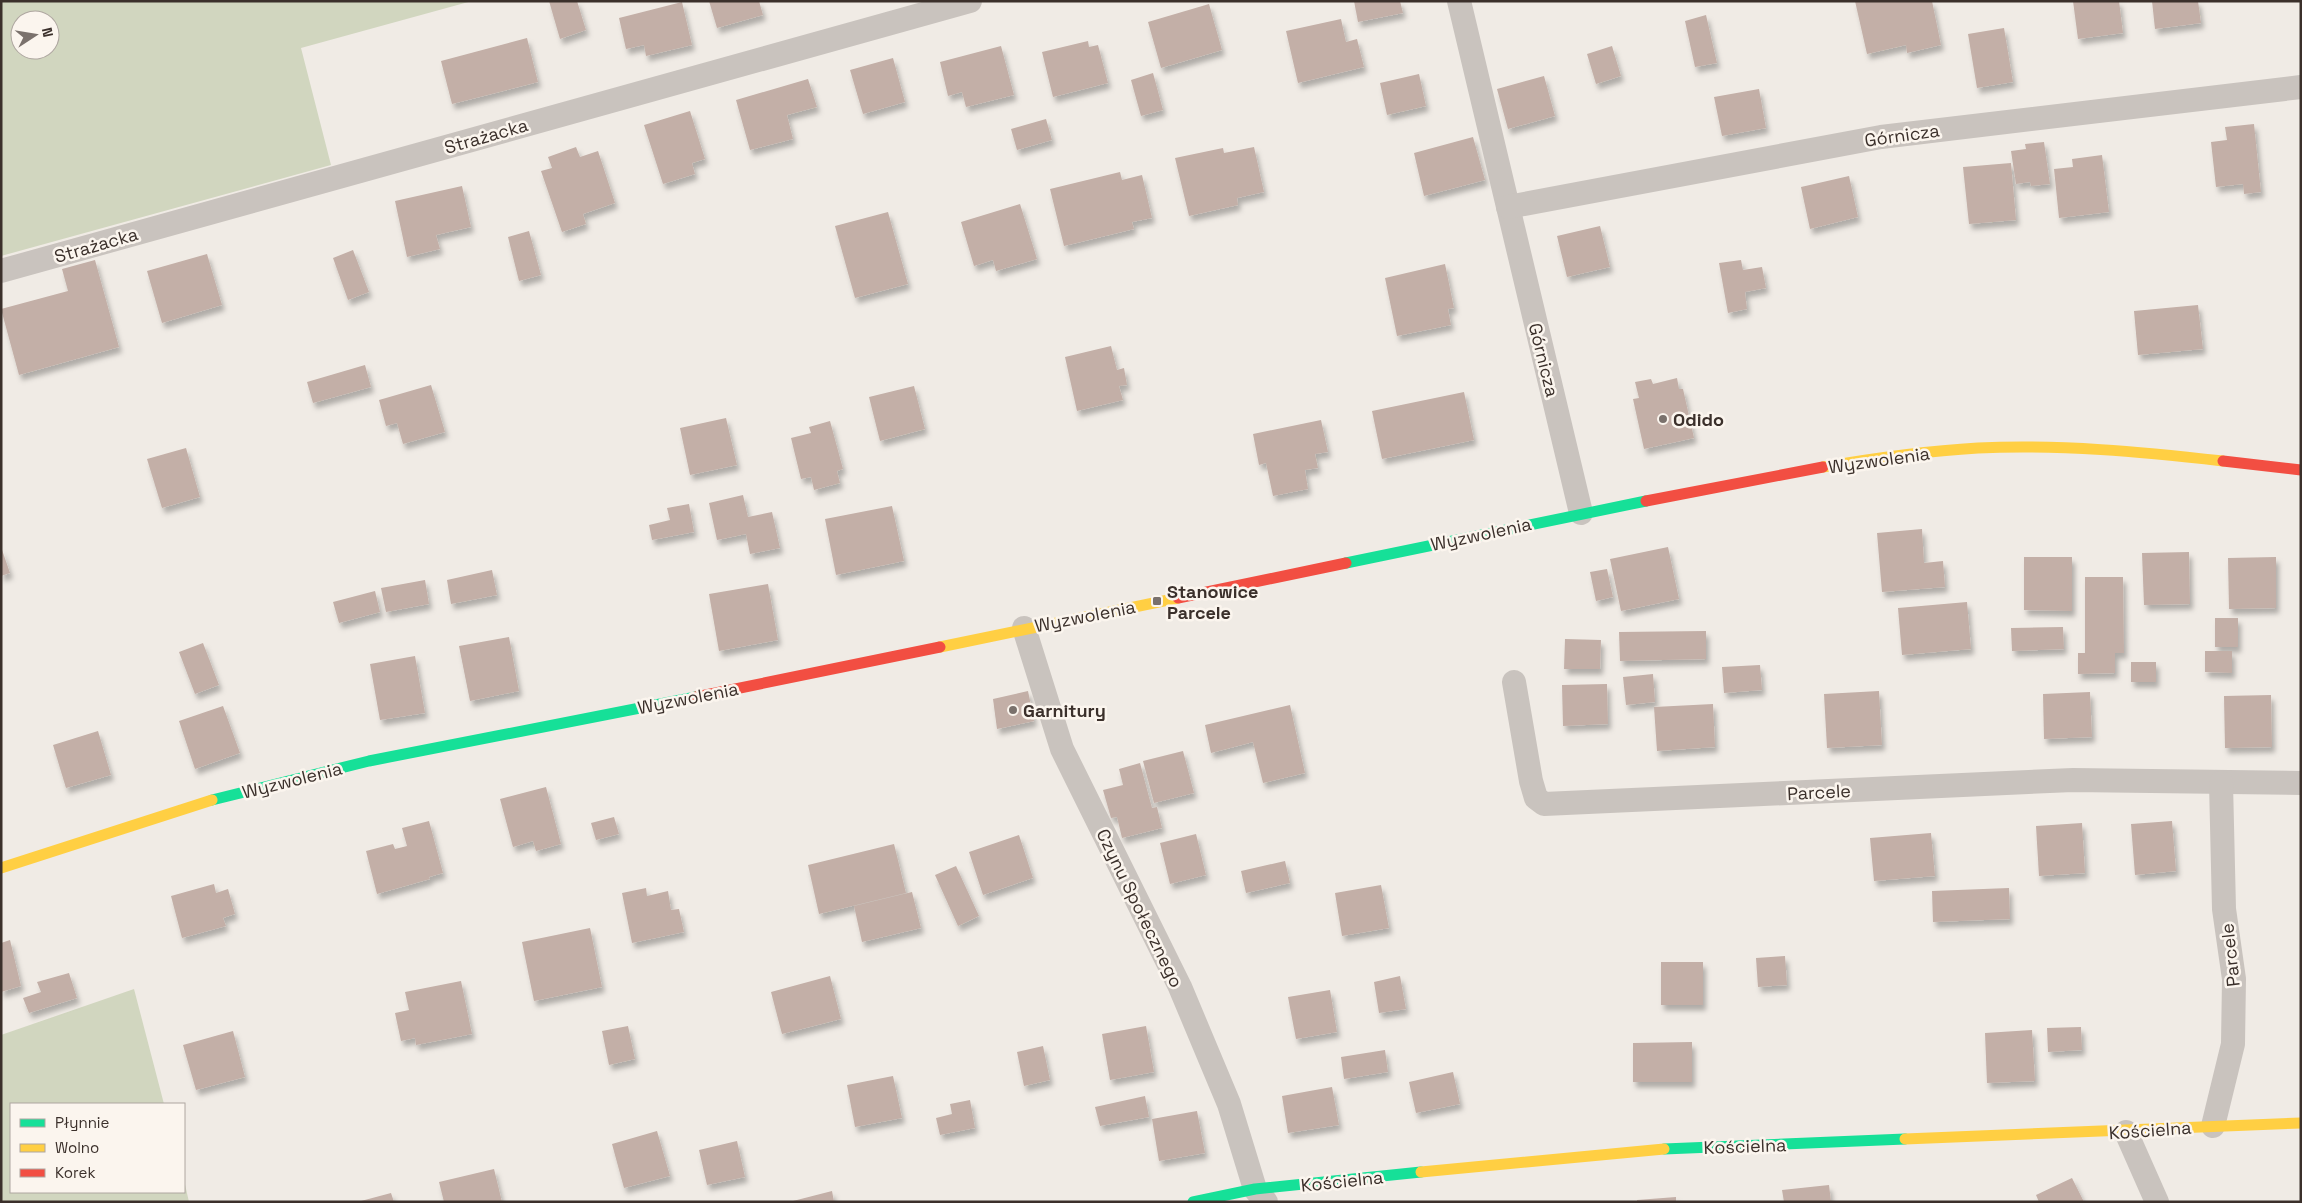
<svg xmlns="http://www.w3.org/2000/svg" width="2302" height="1203" viewBox="0 0 2302 1203" font-family="'Space Grotesk',sans-serif">
	<style>
		.green { fill: #d1d6bf; fill-rule: evenodd }
		.building { fill: #c3afa7; filter: url(#shadow) }
		.lines { fill: none; stroke-linecap: round; stroke-linejoin: round }
		.street { stroke: #c9c3be; stroke-width: 24 }
		.fast { stroke: #16e098; stroke-width: 11 }
		.slow { stroke: #ffcf43; stroke-width: 11 }
		.jam { stroke: #f24e42; stroke-width: 11 }
		.poi-dot { fill: #7a716c; stroke: #fbf5ee; stroke-width: 2 }
		.labels { text-anchor: middle; dominant-baseline: central; stroke-width: 5; stroke-linejoin: round; paint-order: stroke }
		.street-label { font-size: 18px; fill: #3b302b; stroke: #fbf5ee }
		.poi-label { font-size: 18px; font-weight: bold; fill: #3b302b; stroke: #fbf5ee; text-anchor: start }
	</style>
	<defs>
		<filter id="shadow"><feDropShadow dx="3" dy="5.5" stdDeviation="2.5" flood-color="#0004"/></filter>
	</defs>
	<rect width="100%" height="100%" fill="#f0ebe5"/>
	<g class="green">
		<path d="M 1,1 L 472,1 L 301,48 L 331,165 L 1,256 ZM 20,20 L 50,20 L 50,50 L 20,50 Z"/>
		<path d="M 134,989 L 164,1104 L 11,1104 L 11,1192 L 184,1192 L 184,1180 L 189,1202 L 1,1202 L 1,1035 Z"/>
	</g>
	<g class="building">
		<path d="M 549,1 L 577,1 L 586,30 L 560,39 Z"/>
		<path d="M 709,1 L 759,1 L 763,15 L 717,28 Z"/>
		<path d="M 1354,1 L 1400,1 L 1403,13 L 1358,22 Z"/>
		<path d="M 1855,1 L 1932,1 L 1941,45 L 1907,53 L 1906,45 L 1867,54 Z"/>
		<path d="M 2073,1 L 2119,1 L 2123,33 L 2078,39 Z"/>
		<path d="M 2152,1 L 2198,1 L 2201,23 L 2155,29 Z"/>
		<path d="M 682,2 L 692,45 L 646,56 L 644,45 L 626,49 L 619,18 Z"/>
		<path d="M 1209,4 L 1222,50 L 1161,68 L 1148,22 Z"/>
		<path d="M 1706,15 L 1717,63 L 1695,67 L 1685,21 Z"/>
		<path d="M 1341,19 L 1346,42 L 1357,39 L 1364,67 L 1298,83 L 1286,31 Z"/>
		<path d="M 2004,28 L 2013,82 L 1977,88 L 1968,34 Z"/>
		<path d="M 527,38 L 538,82 L 452,104 L 441,61 Z"/>
		<path d="M 1088,41 L 1089,47 L 1098,45 L 1108,83 L 1053,97 L 1042,52 Z"/>
		<path d="M 1001,46 L 1014,95 L 966,107 L 962,92 L 948,96 L 940,62 Z"/>
		<path d="M 1612,46 L 1621,76 L 1596,84 L 1587,54 Z"/>
		<path d="M 893,58 L 905,102 L 863,114 L 850,70 Z"/>
		<path d="M 1153,73 L 1163,110 L 1141,116 L 1131,80 Z"/>
		<path d="M 1419,74 L 1426,106 L 1387,115 L 1380,83 Z"/>
		<path d="M 1544,76 L 1555,116 L 1508,129 L 1497,89 Z"/>
		<path d="M 808,79 L 817,107 L 787,115 L 793,139 L 750,150 L 736,100 Z"/>
		<path d="M 1759,89 L 1766,128 L 1722,136 L 1714,97 Z"/>
		<path d="M 690,111 L 705,159 L 692,163 L 695,174 L 663,184 L 644,125 Z"/>
		<path d="M 1046,119 L 1052,140 L 1017,150 L 1011,129 Z"/>
		<path d="M 2254,124 L 2261,192 L 2244,194 L 2243,184 L 2216,187 L 2211,142 L 2227,140 L 2225,127 Z"/>
		<path d="M 1473,137 L 1485,180 L 1424,196 L 1414,153 Z"/>
		<path d="M 2044,142 L 2050,184 L 2031,186 L 2030,182 L 2016,184 L 2011,151 L 2026,149 L 2025,144 Z"/>
		<path d="M 576,147 L 580,157 L 598,151 L 615,203 L 583,214 L 586,224 L 562,232 L 541,171 L 552,168 L 548,157 Z"/>
		<path d="M 1254,147 L 1264,192 L 1237,198 L 1238,205 L 1189,216 L 1175,158 L 1223,148 L 1224,153 Z"/>
		<path d="M 2102,155 L 2109,212 L 2059,218 L 2054,169 L 2073,167 L 2072,159 Z"/>
		<path d="M 2011,163 L 2016,220 L 1969,224 L 1963,167 Z"/>
		<path d="M 1120,172 L 1122,180 L 1142,175 L 1152,218 L 1132,222 L 1134,229 L 1064,246 L 1050,189 Z"/>
		<path d="M 1849,176 L 1858,217 L 1810,229 L 1801,187 Z"/>
		<path d="M 462,186 L 471,227 L 436,235 L 440,249 L 407,257 L 395,201 Z"/>
		<path d="M 1020,204 L 1037,259 L 996,271 L 993,260 L 974,266 L 961,222 Z"/>
		<path d="M 888,212 L 908,284 L 855,298 L 835,226 Z"/>
		<path d="M 1600,226 L 1610,267 L 1567,277 L 1557,236 Z"/>
		<path d="M 529,231 L 541,275 L 519,281 L 508,237 Z"/>
		<path d="M 353,250 L 369,292 L 348,300 L 333,258 Z"/>
		<path d="M 207,254 L 222,305 L 162,323 L 147,271 Z"/>
		<path d="M 95,260 L 119,347 L 19,375 L 1,309 L 68,291 L 62,269 Z"/>
		<path d="M 1741,260 L 1743,270 L 1762,267 L 1766,288 L 1745,292 L 1747,309 L 1728,313 L 1719,263 Z"/>
		<path d="M 1445,264 L 1454,308 L 1448,309 L 1451,325 L 1397,336 L 1385,278 Z"/>
		<path d="M 2198,305 L 2203,349 L 2138,355 L 2134,311 Z"/>
		<path d="M 1111,346 L 1117,370 L 1124,368 L 1127,385 L 1119,386 L 1123,400 L 1077,411 L 1065,357 Z"/>
		<path d="M 365,365 L 371,387 L 313,403 L 307,382 Z"/>
		<path d="M 1677,378 L 1679,389 L 1683,389 L 1694,438 L 1644,449 L 1633,399 L 1639,398 L 1635,382 L 1651,379 L 1653,384 Z"/>
		<path d="M 431,385 L 445,432 L 403,444 L 397,423 L 386,426 L 379,400 Z"/>
		<path d="M 914,386 L 925,429 L 880,441 L 869,397 Z"/>
		<path d="M 1464,392 L 1474,440 L 1382,459 L 1372,411 Z"/>
		<path d="M 726,418 L 737,465 L 690,475 L 680,428 Z"/>
		<path d="M 1321,420 L 1328,452 L 1315,454 L 1318,468 L 1305,470 L 1308,489 L 1273,496 L 1266,463 L 1259,465 L 1253,434 Z"/>
		<path d="M 830,421 L 843,469 L 837,471 L 840,483 L 814,490 L 811,477 L 801,479 L 791,438 L 811,433 L 809,427 Z"/>
		<path d="M 186,448 L 200,497 L 162,508 L 147,459 Z"/>
		<path d="M 743,495 L 748,517 L 772,512 L 780,548 L 750,554 L 746,534 L 717,540 L 709,503 Z"/>
		<path d="M 689,504 L 694,532 L 652,540 L 649,525 L 670,520 L 667,508 Z"/>
		<path d="M 892,506 L 904,561 L 836,575 L 825,519 Z"/>
		<path d="M 1922,529 L 1924,563 L 1943,561 L 1945,587 L 1882,592 L 1877,533 Z"/>
		<path d="M 1,547 L 10,573 L 1,576 Z"/>
		<path d="M 1668,547 L 1679,599 L 1621,611 L 1610,559 Z"/>
		<path d="M 2189,552 L 2190,604 L 2144,605 L 2142,553 Z"/>
		<path d="M 2024,557 L 2072,557 L 2072,611 L 2024,610 Z"/>
		<path d="M 2276,557 L 2276,608 L 2229,609 L 2228,558 Z"/>
		<path d="M 1607,569 L 1613,597 L 1596,601 L 1590,572 Z"/>
		<path d="M 492,570 L 497,595 L 451,604 L 447,580 Z"/>
		<path d="M 2085,577 L 2123,577 L 2124,653 L 2115,653 L 2115,673 L 2078,674 L 2078,653 L 2085,653 Z"/>
		<path d="M 425,580 L 429,604 L 386,612 L 381,588 Z"/>
		<path d="M 768,584 L 778,640 L 719,651 L 709,594 Z"/>
		<path d="M 375,591 L 380,612 L 339,623 L 333,602 Z"/>
		<path d="M 1967,602 L 1971,649 L 1902,655 L 1898,608 Z"/>
		<rect x="2215" y="618" width="23" height="29"/>
		<path d="M 2063,627 L 2064,649 L 2012,651 L 2011,628 Z"/>
		<path d="M 1706,631 L 1706,659 L 1620,661 L 1619,632 Z"/>
		<path d="M 509,637 L 519,691 L 470,701 L 459,646 Z"/>
		<path d="M 1565,639 L 1601,640 L 1600,669 L 1564,669 Z"/>
		<path d="M 203,643 L 219,685 L 195,694 L 179,652 Z"/>
		<path d="M 2205,651 L 2232,651 L 2232,673 L 2205,672 Z"/>
		<path d="M 415,656 L 425,713 L 380,720 L 370,664 Z"/>
		<rect x="2131" y="662" width="25" height="20"/>
		<path d="M 1760,665 L 1762,690 L 1724,693 L 1722,667 Z"/>
		<path d="M 1653,674 L 1655,702 L 1626,705 L 1623,677 Z"/>
		<path d="M 1607,684 L 1608,724 L 1563,726 L 1562,685 Z"/>
		<path d="M 1028,691 L 1034,721 L 997,729 L 993,699 Z"/>
		<path d="M 1879,691 L 1882,745 L 1827,748 L 1824,694 Z"/>
		<path d="M 2090,692 L 2092,737 L 2044,739 L 2043,694 Z"/>
		<path d="M 2271,695 L 2272,747 L 2225,748 L 2224,696 Z"/>
		<path d="M 1713,704 L 1715,747 L 1657,751 L 1654,707 Z"/>
		<path d="M 1290,705 L 1305,773 L 1263,783 L 1253,742 L 1211,753 L 1205,725 Z"/>
		<path d="M 223,706 L 240,753 L 195,769 L 179,721 Z"/>
		<path d="M 98,731 L 111,775 L 66,788 L 53,745 Z"/>
		<path d="M 1183,751 L 1194,793 L 1154,803 L 1143,761 Z"/>
		<path d="M 1140,763 L 1152,808 L 1157,807 L 1162,828 L 1122,838 L 1117,817 L 1111,818 L 1103,790 L 1123,785 L 1119,769 Z"/>
		<path d="M 546,787 L 561,844 L 536,851 L 533,841 L 513,847 L 500,799 Z"/>
		<path d="M 614,817 L 619,834 L 596,840 L 591,823 Z"/>
		<path d="M 429,821 L 443,873 L 429,877 L 430,879 L 377,894 L 366,851 L 393,844 L 395,849 L 407,846 L 402,828 Z"/>
		<path d="M 2172,821 L 2176,871 L 2135,875 L 2131,824 Z"/>
		<path d="M 2082,823 L 2085,873 L 2039,876 L 2036,826 Z"/>
		<path d="M 1931,833 L 1935,876 L 1874,881 L 1870,838 Z"/>
		<path d="M 1196,834 L 1206,875 L 1170,884 L 1160,843 Z"/>
		<path d="M 1019,835 L 1033,878 L 983,895 L 969,852 Z"/>
		<path d="M 894,844 L 906,893 L 819,914 L 808,865 Z"/>
		<path d="M 1285,861 L 1290,883 L 1246,893 L 1241,871 Z"/>
		<path d="M 956,866 L 979,916 L 958,926 L 935,875 Z"/>
		<path d="M 214,884 L 216,893 L 228,889 L 235,914 L 223,918 L 226,926 L 182,938 L 171,896 Z"/>
		<path d="M 1381,885 L 1389,928 L 1342,936 L 1335,893 Z"/>
		<path d="M 646,888 L 647,896 L 668,891 L 671,910 L 679,909 L 684,932 L 632,943 L 622,893 Z"/>
		<path d="M 2009,888 L 2010,919 L 1933,922 L 1932,891 Z"/>
		<path d="M 912,892 L 921,928 L 862,942 L 854,906 Z"/>
		<path d="M 590,928 L 602,987 L 534,1001 L 522,942 Z"/>
		<path d="M 10,940 L 21,986 L 1,992 L 1,943 Z"/>
		<path d="M 1785,956 L 1787,985 L 1758,987 L 1756,958 Z"/>
		<rect x="1661" y="962" width="42" height="43"/>
		<path d="M 69,973 L 77,998 L 29,1013 L 23,998 L 41,992 L 37,982 Z"/>
		<path d="M 830,976 L 841,1019 L 782,1034 L 771,992 Z"/>
		<path d="M 1400,976 L 1406,1009 L 1379,1013 L 1374,982 Z"/>
		<path d="M 461,981 L 472,1034 L 416,1045 L 415,1038 L 401,1041 L 395,1013 L 409,1010 L 405,992 Z"/>
		<path d="M 1330,990 L 1337,1032 L 1296,1039 L 1288,997 Z"/>
		<path d="M 628,1026 L 635,1059 L 609,1065 L 602,1031 Z"/>
		<path d="M 1146,1026 L 1154,1072 L 1110,1080 L 1102,1034 Z"/>
		<path d="M 2081,1027 L 2082,1050 L 2048,1052 L 2047,1028 Z"/>
		<path d="M 2032,1030 L 2035,1081 L 1987,1083 L 1985,1033 Z"/>
		<path d="M 233,1031 L 245,1077 L 196,1090 L 183,1045 Z"/>
		<path d="M 1692,1042 L 1692,1082 L 1633,1082 L 1633,1043 Z"/>
		<path d="M 1043,1046 L 1050,1080 L 1024,1086 L 1017,1052 Z"/>
		<path d="M 1385,1050 L 1388,1072 L 1344,1079 L 1341,1057 Z"/>
		<path d="M 1453,1072 L 1460,1104 L 1416,1113 L 1409,1082 Z"/>
		<path d="M 893,1076 L 902,1118 L 855,1127 L 847,1085 Z"/>
		<path d="M 1332,1087 L 1339,1125 L 1288,1133 L 1282,1096 Z"/>
		<path d="M 1145,1096 L 1149,1117 L 1100,1126 L 1095,1107 Z"/>
		<path d="M 970,1100 L 975,1128 L 940,1135 L 936,1118 L 952,1114 L 950,1104 Z"/>
		<path d="M 1197,1111 L 1205,1153 L 1159,1161 L 1152,1119 Z"/>
		<path d="M 657,1131 L 670,1176 L 624,1188 L 612,1144 Z"/>
		<path d="M 737,1141 L 745,1177 L 707,1185 L 699,1150 Z"/>
		<path d="M 494,1169 L 502,1202 L 444,1202 L 439,1182 Z"/>
		<path d="M 2072,1178 L 2084,1202 L 2039,1202 L 2036,1195 Z"/>
		<path d="M 1829,1185 L 1831,1202 L 1784,1202 L 1782,1190 Z"/>
		<path d="M 832,1191 L 834,1202 L 793,1202 L 793,1201 Z"/>
		<path d="M 391,1193 L 394,1202 L 361,1202 L 361,1201 Z"/>
		<path d="M 1676,1197 L 1676,1202 L 1637,1202 L 1637,1200 Z"/>
	</g>
	<g class="lines">
		<g class="street">
			<path d="M 1459,1 L 1581,513"/>
			<path d="M 1508,207 L 1881,137 L 2301,87"/>
			<path d="M 1,271 L 970,1"/>
			<path d="M 1024,628 L 1062,749 L 1180,987 L 1229,1104 L 1255,1189 L 1266,1202"/>
			<path d="M 1514,682 L 1531,781 L 1536,798 L 1544,804 L 2073,780 L 2301,783"/>
			<path d="M 2213,1126 L 2233,1044 L 2234,979 L 2224,909 L 2221,783"/>
			<path d="M 2126,1132 L 2157,1202"/>
		</g>
		<g class="fast">
			<path d="M 1346,563 L 1646,501"/>
			<path d="M 212,800 L 369,761 L 696,697"/>
			<path d="M 1664,1149 L 1905,1139"/>
			<path d="M 1193,1202 L 1255,1189 L 1421,1172"/>
		</g>
		<g class="slow">
			<path d="M 1823,467 C 1875,458 1926,451 1978,448 C 2060,444 2142,452 2223,461"/>
			<path d="M 940,647 L 1178,598"/>
			<path d="M 1,868 L 212,800"/>
			<path d="M 1905,1139 L 2301,1123"/>
			<path d="M 1421,1172 L 1664,1149"/>
		</g>
		<g class="jam">
			<path d="M 2223,461 L 2301,470"/>
			<path d="M 1646,501 L 1823,467"/>
			<path d="M 1178,598 L 1346,563"/>
			<path d="M 696,697 L 940,647"/>
		</g>
	</g>
	<g class="poi-dot">
		<circle cx="1663" cy="419" r="5"/>
		<rect x="1152" y="596" width="10" height="10" rx="2.5"/>
		<circle cx="1013" cy="710" r="5"/>
	</g>
	<g class="labels">
		<g class="street-label">
			<text transform="translate(1902 135) rotate(-8)">Górnicza</text>
			<text transform="translate(486 136) rotate(-16)">Strażacka</text>
			<text transform="translate(96 245) rotate(-16)">Strażacka</text>
			<text transform="translate(1544 360) rotate(76)">Górnicza</text>
			<text transform="translate(1879 460) rotate(-8)">Wyzwolenia</text>
			<text transform="translate(1481 534) rotate(-12)">Wyzwolenia</text>
			<text transform="translate(1085 616) rotate(-11)">Wyzwolenia</text>
			<text transform="translate(688 698) rotate(-11)">Wyzwolenia</text>
			<text transform="translate(292 780) rotate(-14)">Wyzwolenia</text>
			<text transform="translate(1819 792) rotate(-3)">Parcele</text>
			<text transform="translate(1140 908) rotate(64)">Czynu Społecznego</text>
			<text transform="translate(2230 955) rotate(-96)">Parcele</text>
			<text transform="translate(2150 1130) rotate(-4)">Kościelna</text>
			<text transform="translate(1745 1146) rotate(-2)">Kościelna</text>
			<text transform="translate(1342 1181) rotate(-6)">Kościelna</text>
		</g>
		<g class="poi-label">
			<text x="1673" y="419">Odido</text>
			<text x="1167" y="591">Stanowice<tspan x="1167" dy="21">Parcele</tspan></text>
			<text x="1023" y="710">Garnitury</text>
		</g>
	</g>
	<rect width="2302" height="1203" fill="none" stroke="#3b302b" stroke-width="5"/>
	<rect x="10" y="1103" width="175" height="90" fill="#fbf5ee" stroke="#aea6a0"/>
	<rect x="20" y="1119" width="25" height="8" fill="#16e098" stroke="#aea6a0"/>
	<text x="55" y="1128" font-size="15" fill="#3b302b">Płynnie</text>
	<rect x="20" y="1144" width="25" height="8" fill="#ffcf43" stroke="#aea6a0"/>
	<text x="55" y="1153" font-size="15" fill="#3b302b">Wolno</text>
	<rect x="20" y="1169" width="25" height="8" fill="#f24e42" stroke="#aea6a0"/>
	<text x="55" y="1178" font-size="15" fill="#3b302b">Korek</text>
	<g transform="translate(35 35) rotate(78)"><circle r="24" fill="#fbf5ee" stroke="#aea6a0"/>
	<path d="M0-4L9 19L0 12L-9 19Z" fill="#7a716c"/>
	<text y="-8" font-size="14" font-weight="bold" text-anchor="middle" fill="#3b302b">N</text>
	</g>
</svg>
